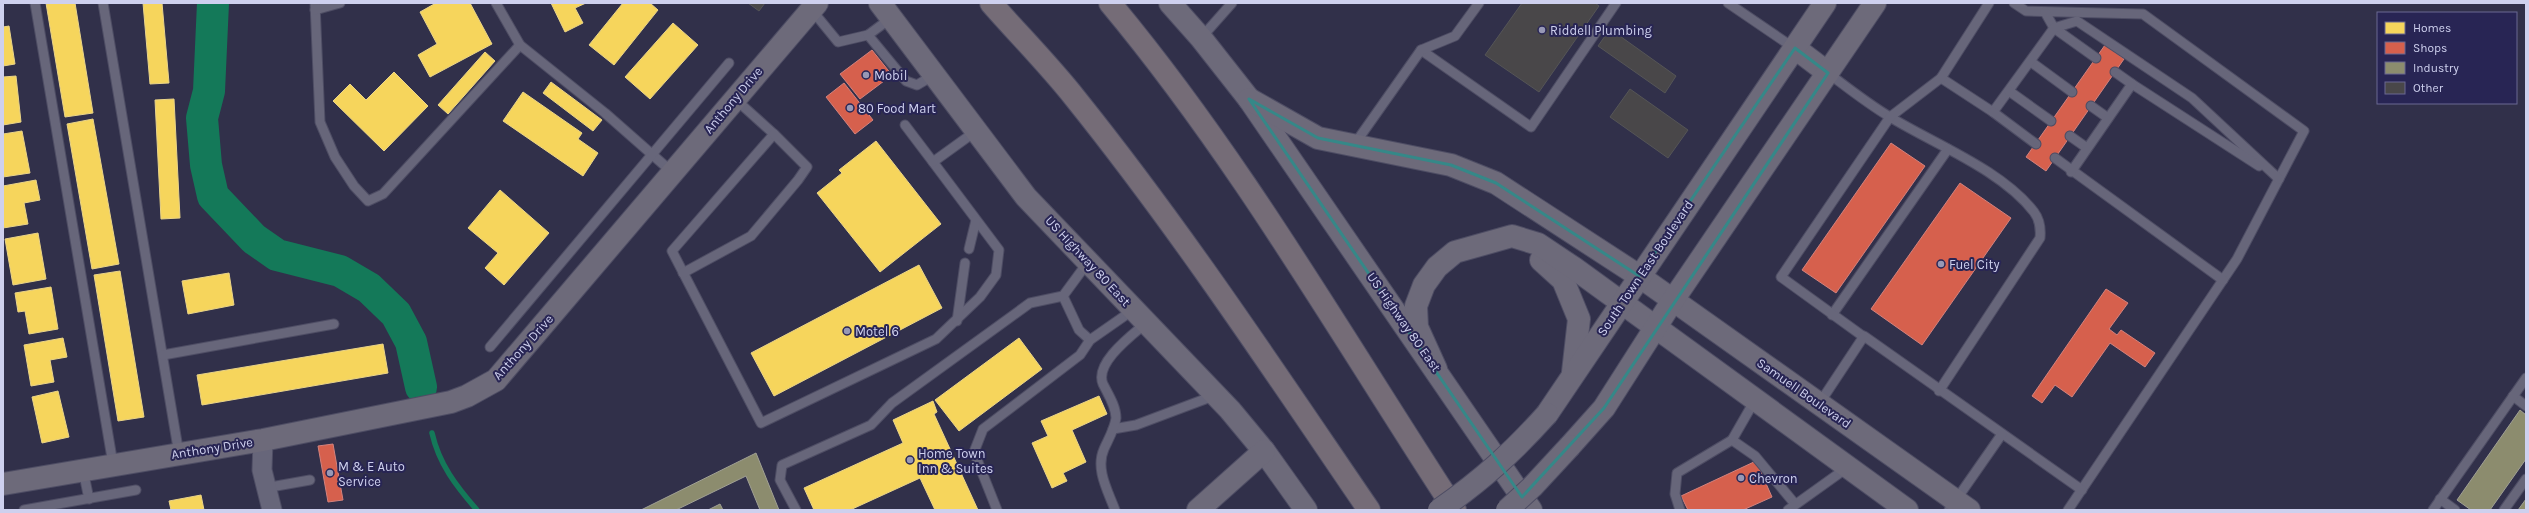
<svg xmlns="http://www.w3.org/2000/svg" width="2529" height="513" viewBox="0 0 2529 513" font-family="Karla,sans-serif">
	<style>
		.homes { fill: #f6d55c; stroke: #ead488 }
		.shops { fill: #d6604d; stroke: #d4827d }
		.industry { fill: #8c8c6e; stroke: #a0a094 }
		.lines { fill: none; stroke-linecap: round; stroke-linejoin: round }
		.stream { stroke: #147959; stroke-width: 5.5 }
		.river { stroke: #147959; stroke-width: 32 }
		.building { fill: #494749; stroke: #555557 }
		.lane-casing { stroke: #4e4d64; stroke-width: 11 }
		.street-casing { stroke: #4e4d64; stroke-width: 21 }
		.secondary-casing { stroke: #4e4d64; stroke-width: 24 }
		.highway-casing { stroke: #4e4d64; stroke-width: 24 }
		.lane { stroke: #67667a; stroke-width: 9 }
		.street { stroke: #67667a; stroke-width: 19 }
		.secondary { stroke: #6d6a7a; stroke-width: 22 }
		.highway { stroke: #756c77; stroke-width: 22 }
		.secondary-bridge-casing { stroke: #4e4d64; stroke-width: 24; stroke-linecap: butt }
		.secondary-bridge { stroke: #6d6a7a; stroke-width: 22 }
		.marked { fill: none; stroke: #358888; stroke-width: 3; stroke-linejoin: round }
		.poi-dot { fill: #9798b5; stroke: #282554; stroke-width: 1.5 }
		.labels { text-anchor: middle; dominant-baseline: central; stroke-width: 4; stroke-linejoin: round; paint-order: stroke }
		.poi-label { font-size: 13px; fill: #ced0ee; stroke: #282554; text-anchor: start }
		.street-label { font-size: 13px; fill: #ced0ee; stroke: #282554 }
	</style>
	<rect width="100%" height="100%" fill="#31304a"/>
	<g class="homes">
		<path d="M 46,3 L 75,3 L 93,113 L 65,117 Z"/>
		<path d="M 143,3 L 162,3 L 169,83 L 150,84 Z"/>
		<path d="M 436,3 L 470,3 L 492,44 L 430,77 L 418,55 L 437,44 L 420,12 Z"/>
		<path d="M 551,3 L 586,3 L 575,8 L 583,23 L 565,32 Z"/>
		<path d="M 623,3 L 650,3 L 658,10 L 614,65 L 589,45 Z"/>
		<path d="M 673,23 L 698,45 L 650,99 L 625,77 Z"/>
		<path d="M 9,26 L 15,64 L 3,66 L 3,27 Z"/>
		<path d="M 485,52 L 495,61 L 448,114 L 438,105 Z"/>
		<path d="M 394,72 L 428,106 L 384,151 L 333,101 L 350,84 L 366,100 Z"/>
		<path d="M 16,76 L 21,122 L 3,125 L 3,77 Z"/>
		<path d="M 551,82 L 602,120 L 593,131 L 543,93 Z"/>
		<path d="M 523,92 L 582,133 L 578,139 L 598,153 L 583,176 L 503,121 Z"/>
		<path d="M 174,99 L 180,218 L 161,219 L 155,100 Z"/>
		<path d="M 93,119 L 119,264 L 92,269 L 67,124 Z"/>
		<path d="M 22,131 L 30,173 L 3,177 L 3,134 Z"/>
		<path d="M 876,141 L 941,224 L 880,272 L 817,193 L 842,173 L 839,170 Z"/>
		<path d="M 36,180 L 40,200 L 24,203 L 28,224 L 3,228 L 3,186 Z"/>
		<path d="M 500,190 L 549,233 L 504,285 L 485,268 L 498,253 L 468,228 Z"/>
		<path d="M 38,233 L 46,279 L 13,285 L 5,239 Z"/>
		<path d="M 919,265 L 942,308 L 774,396 L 751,353 Z"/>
		<path d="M 120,271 L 144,417 L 118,421 L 94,275 Z"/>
		<path d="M 229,273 L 234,305 L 188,314 L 182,281 Z"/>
		<path d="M 51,287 L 58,329 L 29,334 L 25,311 L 18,312 L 15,293 Z"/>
		<path d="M 63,338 L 67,357 L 50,360 L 54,382 L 31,386 L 24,345 Z"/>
		<path d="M 1019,338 L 1042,369 L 959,431 L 935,400 Z"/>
		<path d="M 383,344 L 388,373 L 202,405 L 197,375 Z"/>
		<path d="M 58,391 L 69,437 L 42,443 L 32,397 Z"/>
		<path d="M 1099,396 L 1107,414 L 1072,430 L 1086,462 L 1063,473 L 1067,481 L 1052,488 L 1032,443 L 1048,436 L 1041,421 Z"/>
		<path d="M 933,401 L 937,412 L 934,414 L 978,510 L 935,510 L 920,478 L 850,510 L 814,510 L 804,488 L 903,443 L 893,420 Z"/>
		<path d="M 201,495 L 204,510 L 171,510 L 169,501 Z"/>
	</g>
	<g class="shops">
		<path d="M 2105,45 L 2124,59 L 2046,171 L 2026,157 Z"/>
		<path d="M 872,50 L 892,75 L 860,99 L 840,74 Z"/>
		<path d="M 844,83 L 873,120 L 855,134 L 826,97 Z"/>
		<path d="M 1891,143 L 1925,166 L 1836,293 L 1802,270 Z"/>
		<path d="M 1960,183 L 2011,218 L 1922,345 L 1871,309 Z"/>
		<path d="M 2106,289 L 2128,303 L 2109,329 L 2117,335 L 2121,330 L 2155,353 L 2145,367 L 2110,343 L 2072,397 L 2055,385 L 2042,403 L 2032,396 Z"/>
		<path d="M 333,444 L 343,500 L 328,502 L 318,446 Z"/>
		<path d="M 1756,461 L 1772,497 L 1743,510 L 1688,510 L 1681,496 Z"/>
	</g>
	<g class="industry">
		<path d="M 2520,410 L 2526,415 L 2526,459 L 2490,510 L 2471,510 L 2457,500 Z"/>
		<path d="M 756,453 L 779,510 L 760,510 L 746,476 L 676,510 L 641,510 Z"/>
		<path d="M 2526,499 L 2526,510 L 2518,510 Z"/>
		<path d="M 720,504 L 723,510 L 708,510 Z"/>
	</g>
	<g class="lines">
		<path class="stream" d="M 432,433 C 439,464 456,486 477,510"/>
		<path class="river" d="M 213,3 L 209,91 L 202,118 L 206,165 L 213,196 L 254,239 L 277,255 L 340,271 L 369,288 L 396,314 L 411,342 L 421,387"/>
	</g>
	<g class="building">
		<path d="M 748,3 L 765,3 L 759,11 Z"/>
		<path d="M 1522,3 L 1595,3 L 1599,6 L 1539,92 L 1485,55 Z"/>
		<path d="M 1610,29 L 1676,76 L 1665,93 L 1598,46 Z"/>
		<path d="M 1630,89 L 1688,130 L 1668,158 L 1610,117 Z"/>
	</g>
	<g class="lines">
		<g class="lane-casing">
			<g id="lane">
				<path d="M 35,3 L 113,464"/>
				<path d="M 103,3 L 179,454"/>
				<path d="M 315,3 L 320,122 L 335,157 L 354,186 L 368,201 L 383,194 L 520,45"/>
				<path d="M 496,3 L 520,45 L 605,113 L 672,172"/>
				<path d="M 1728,3 L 1794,48"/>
				<path d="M 2014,3 L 2026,11 L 2143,14 L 2304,131 L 2237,259 L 2068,510"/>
				<path d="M 811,9 L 838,42 L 868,35"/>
				<path d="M 315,10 L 340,3"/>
				<path d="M 2045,12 L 2054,28 L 2096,58"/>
				<path d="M 891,18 L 868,35 L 906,81 L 917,85 L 934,75"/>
				<path d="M 1201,38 L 1232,3"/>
				<path d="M 1421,50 L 1531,127 L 1616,3"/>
				<path d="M 2031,62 L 2072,92"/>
				<path d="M 1828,73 C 1848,88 1868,104 1890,117 C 1934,144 2002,170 2034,212 C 2040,220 2041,228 2040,238 L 1939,391"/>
				<path d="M 1941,78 L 1993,112 L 2054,28 L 2077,21 L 2192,98 L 2279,179"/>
				<path d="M 2132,84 L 2259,166"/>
				<path d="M 2009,91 L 2051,121"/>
				<path d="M 734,98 L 774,134 L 672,251 L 761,423 L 936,339 L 980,297 L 996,275 L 999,250 L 933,162 L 976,131"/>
				<path d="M 2091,106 L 2108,118"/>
				<path d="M 1993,112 L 2036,144"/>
				<path d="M 905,125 L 933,162"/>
				<path d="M 2070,136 L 2087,148"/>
				<path d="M 1354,145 L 1421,50 L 1455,36 L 1479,3"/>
				<path d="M 2055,158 L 2223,280"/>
				<path d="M 2071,172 L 2132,84 L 2115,72"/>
				<path d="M 969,249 L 976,220"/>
				<path d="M 683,273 L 751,236 L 798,180 L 807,167 L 774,134"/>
				<path d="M 1063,296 L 1079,330 L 1090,340"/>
				<path d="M 1832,315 L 1948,149"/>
				<path d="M 957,321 L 965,263"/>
				<path d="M 1864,337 L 1781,277 L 1890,117 L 1941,78 L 1989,3"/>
				<path d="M 490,347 L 729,63"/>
				<path d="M 163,355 L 334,324"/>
				<path d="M 2513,396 L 2526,406"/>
				<path d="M 1819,404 L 1864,336 L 2082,490"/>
				<path d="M 1113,429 L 1136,425 L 1216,395"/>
				<path d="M 1732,440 L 1755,456 L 1795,504"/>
				<path d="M 83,470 L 89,499"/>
				<path d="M 265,488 L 310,480"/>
				<path d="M 2440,499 L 2455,510"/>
				<path d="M 24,510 L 136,490"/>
				<path d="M 796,510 L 780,480 L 782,465 L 871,425 L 892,403 L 1030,303 L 1063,296 L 1088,262"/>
				<path d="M 997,510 L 974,452 L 983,429 L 1080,355 L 1090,340 L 1133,310"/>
				<path d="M 1115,510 C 1108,491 1095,469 1104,449 C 1108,440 1115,428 1116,418 C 1116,406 1108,394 1103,384 C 1094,363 1132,335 1146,323"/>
				<path d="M 1680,510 L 1675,494 L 1677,473 L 1732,440 L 1755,400"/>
				<path d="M 1788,510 L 1848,467"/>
				<path d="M 1949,510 L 2002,434"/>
				<path d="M 2433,510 L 2526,378"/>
				<path d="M 2504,510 L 2526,479"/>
			</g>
		</g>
		<g class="street-casing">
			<path id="street" d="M 263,440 L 262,470 L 272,510"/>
		</g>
		<g class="secondary-casing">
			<g id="secondary">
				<path d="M 880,3 L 1026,197 L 1230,410 L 1264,451 L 1306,510"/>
				<path d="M 1170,3 L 1201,38 L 1249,99 L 1531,510"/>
				<path d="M 1795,48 L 1828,73"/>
				<path d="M 1249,99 L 1318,138 L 1451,165 L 1496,183 L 1639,276 L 1969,510"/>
				<path d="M 1541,260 L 1563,280 L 1579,319 L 1573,372"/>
				<path d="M 1436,369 L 1417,327 L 1416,306 L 1424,285 L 1437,267 L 1455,252 L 1512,236 L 1538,244 L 1574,268 L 1907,510"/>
				<path d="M 1547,414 L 1825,3"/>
				<path d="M 1570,446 L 1604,408 L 1673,300 L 1875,3"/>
				<path d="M 3,484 L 263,440 L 451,402 L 467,396 L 496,380 L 817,3"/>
				<path d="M 1198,510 L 1264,451"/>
			</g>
		</g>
		<g class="highway-casing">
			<g id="highway">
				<path d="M 991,3 C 1019,35 1049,65 1075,98 C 1181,230 1274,371 1369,510"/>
				<path d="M 1110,3 C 1241,160 1343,339 1455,510"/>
			</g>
		</g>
		<use href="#lane" class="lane"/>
		<use href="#street" class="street"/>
		<use href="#secondary" class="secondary"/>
		<use href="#highway" class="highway"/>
		<g class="secondary-bridge-casing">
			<g id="secondary-bridge">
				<path d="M 1439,510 C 1482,480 1512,453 1547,414"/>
				<path d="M 1507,510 L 1532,487 L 1570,446"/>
			</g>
		</g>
		<use href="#secondary-bridge" class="secondary-bridge"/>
	</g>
	<path class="marked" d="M 1795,48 L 1828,73 L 1604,408 L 1522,497 L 1249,99 L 1318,138 L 1451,165 L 1496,183 L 1639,276 Z"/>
	<g class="poi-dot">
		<circle cx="1542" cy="30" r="4"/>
		<circle cx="866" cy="75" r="4"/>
		<circle cx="850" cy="108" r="4"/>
		<circle cx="1941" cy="264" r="4"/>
		<circle cx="847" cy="331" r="4"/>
		<circle cx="910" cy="460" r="4"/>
		<circle cx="330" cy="473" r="4"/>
		<circle cx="1741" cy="478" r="4"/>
	</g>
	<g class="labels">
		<g class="poi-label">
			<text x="1550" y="30">Riddell Plumbing</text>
			<text x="874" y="75">Mobil</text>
			<text x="858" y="108">80 Food Mart</text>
			<text x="1949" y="264">Fuel City</text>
			<text x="855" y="331">Motel 6</text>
			<text x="918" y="453">Home Town<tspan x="918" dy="15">Inn &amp; Suites</tspan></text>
			<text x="338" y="466">M &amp; E Auto<tspan x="338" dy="15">Service</tspan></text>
			<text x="1749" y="478">Chevron</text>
		</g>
		<g class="street-label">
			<text transform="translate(733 100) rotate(-50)">Anthony Drive</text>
			<text transform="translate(1088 261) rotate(47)">US Highway 80 East</text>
			<text transform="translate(1645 268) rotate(-56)">South Town East Boulevard</text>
			<text transform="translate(1404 322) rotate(55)">US Highway 80 East</text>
			<text transform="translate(523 347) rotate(-48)">Anthony Drive</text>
			<text transform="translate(1804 393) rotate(35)">Samuell Boulevard</text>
			<text transform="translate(212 448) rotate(-9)">Anthony Drive</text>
		</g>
	</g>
	<rect width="2529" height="513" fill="none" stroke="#ced0ee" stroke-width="8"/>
	<rect x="2377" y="12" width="140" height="92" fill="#282554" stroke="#6a6992"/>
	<rect x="2385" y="22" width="20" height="12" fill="#f6d55c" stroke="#6a6992"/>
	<text x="2413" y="32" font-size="12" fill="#ced0ee">Homes</text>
	<rect x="2385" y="42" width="20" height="12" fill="#d6604d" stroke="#6a6992"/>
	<text x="2413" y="52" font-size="12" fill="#ced0ee">Shops</text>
	<rect x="2385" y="62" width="20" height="12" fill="#8c8c6e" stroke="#6a6992"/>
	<text x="2413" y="72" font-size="12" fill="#ced0ee">Industry</text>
	<rect x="2385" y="82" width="20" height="12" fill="#494749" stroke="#6a6992"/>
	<text x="2413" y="92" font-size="12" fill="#ced0ee">Other</text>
</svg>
